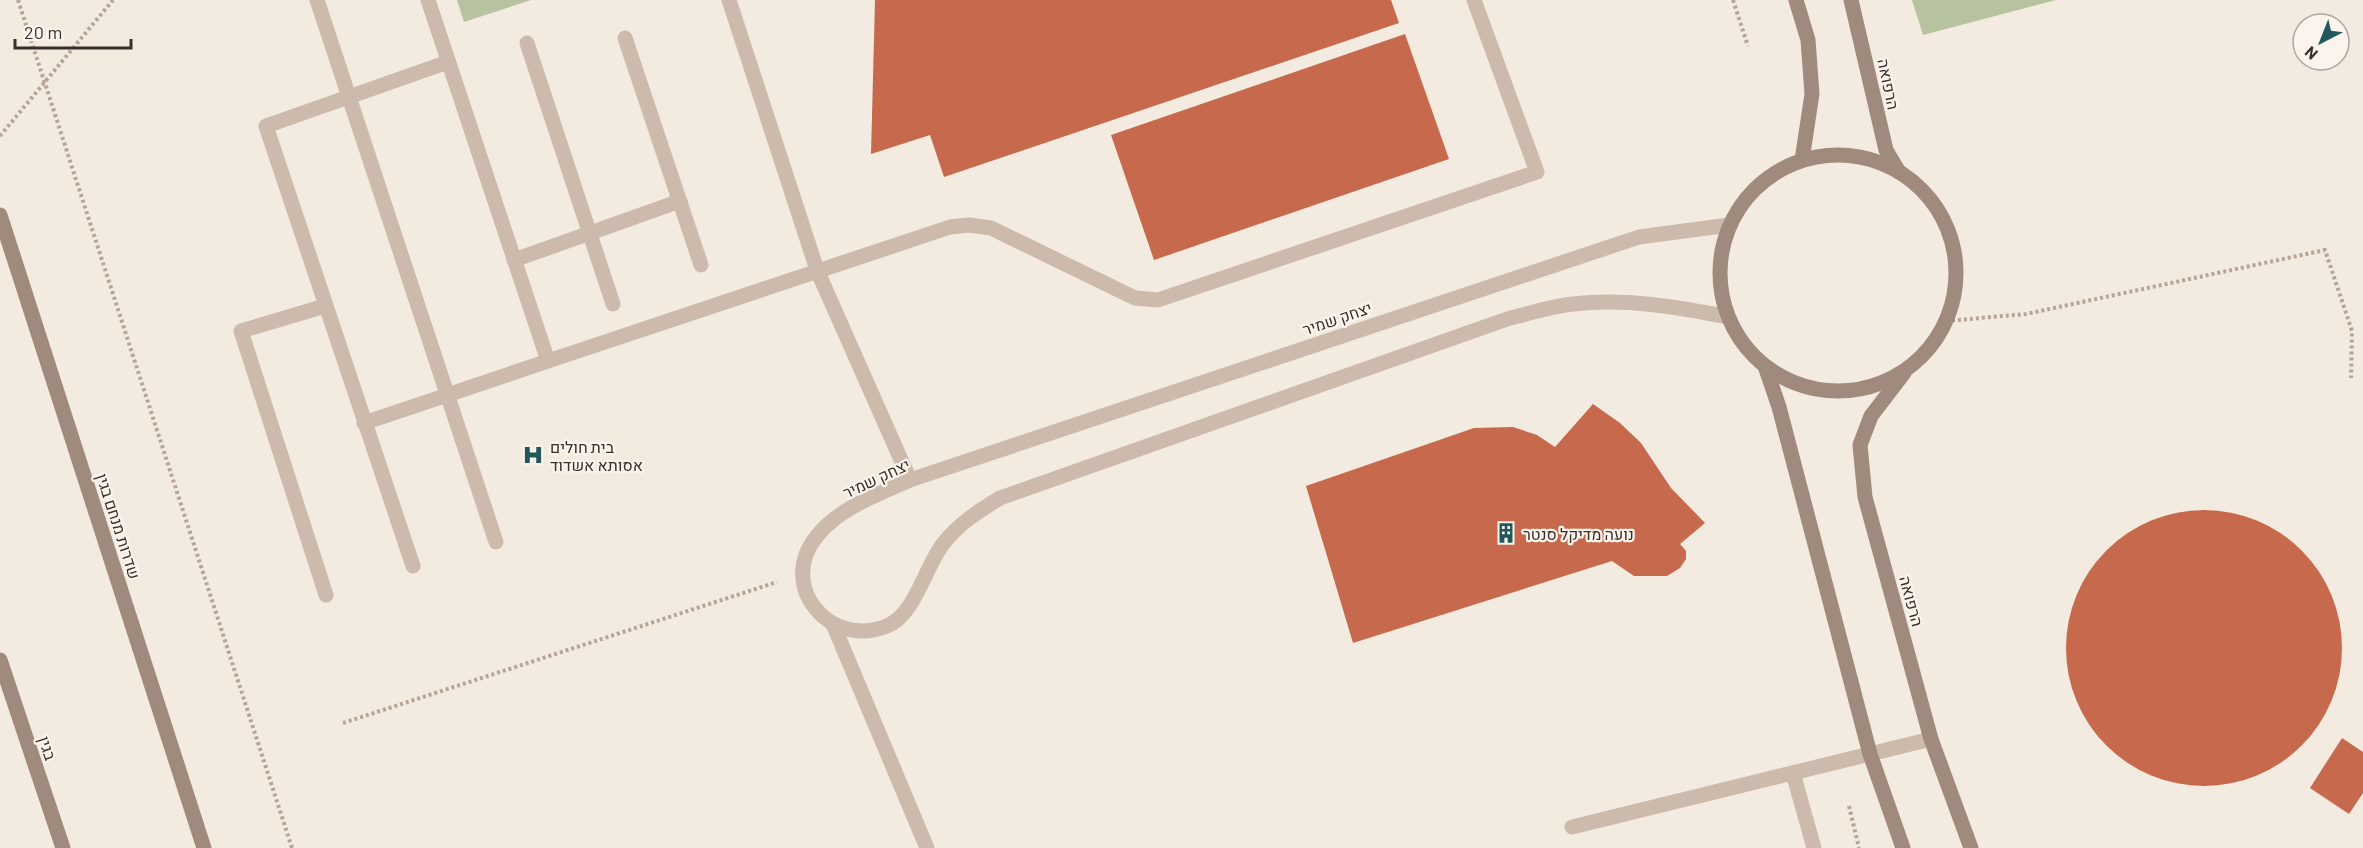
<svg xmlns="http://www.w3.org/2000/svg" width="2363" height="848" viewBox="0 0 2363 848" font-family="Barlow,Heebo,sans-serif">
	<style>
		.green { fill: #b7c3a0 }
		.building { fill: #c6694c }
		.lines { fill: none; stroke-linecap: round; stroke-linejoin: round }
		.path { stroke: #b8a496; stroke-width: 4; stroke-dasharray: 3 3; stroke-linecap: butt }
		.lane { stroke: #ccbaac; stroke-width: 15 }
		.street { stroke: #ccbaac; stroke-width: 15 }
		.secondary { stroke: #a08a7d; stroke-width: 15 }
		.labels { text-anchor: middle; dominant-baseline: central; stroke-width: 4.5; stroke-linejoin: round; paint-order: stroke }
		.street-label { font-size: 16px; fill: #3a2f2b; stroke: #fbf4ed }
		.poi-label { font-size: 16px; fill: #3a2f2b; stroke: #fbf4ed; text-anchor: start }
	</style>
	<rect width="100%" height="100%" fill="#f3eae0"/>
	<g class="green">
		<path d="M 457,0 L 531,0 L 464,22 Z"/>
		<path d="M 1912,0 L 2056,0 L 1923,35 Z"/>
	</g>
	<g class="building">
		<path d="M 875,0 L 1391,0 L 1399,23 L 944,177 L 930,135 L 871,154 Z"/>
		<path d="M 1405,34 L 1449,159 L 1154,260 L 1111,135 Z"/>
		<path d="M 1593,404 L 1620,423 L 1641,443 L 1671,488 L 1705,523 L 1680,544 L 1686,551 L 1686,559 L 1680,568 L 1667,576 L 1634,576 L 1612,561 L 1353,643 L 1306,486 L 1474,428 L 1513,427 L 1537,435 L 1555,447 Z"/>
		<circle cx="2204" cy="648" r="138"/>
		<path d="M 2342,738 L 2363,752 L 2363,793 L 2349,814 L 2310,788 Z"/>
	</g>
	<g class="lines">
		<g class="path">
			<path d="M 18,0 L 292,848"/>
			<path d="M 1733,0 L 1748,46"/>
			<path d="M 0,136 L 113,0"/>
			<path d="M 1946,321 L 2026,314 L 2325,250 L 2352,331 L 2351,378"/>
			<path d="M 343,723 L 777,582"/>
			<path d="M 1849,806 L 1859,848"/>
		</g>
		<g class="lane">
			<path d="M 317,0 L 496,542"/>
			<path d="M 428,0 L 548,361 L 950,227 L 969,225 L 991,228 L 1135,298 L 1158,300 L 1537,172 L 1474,0"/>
			<path d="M 729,0 L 817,270 L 910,480"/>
			<path d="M 625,38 L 701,265"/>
			<path d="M 527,43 L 613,304"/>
			<path d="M 514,260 L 680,201"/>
			<path d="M 325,306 L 241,331 L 326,595"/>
			<path d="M 364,423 L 548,361"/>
			<path d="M 413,566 L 266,126 L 448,62"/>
			<path d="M 833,624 L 927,848"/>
			<path d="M 1793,773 L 1814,848"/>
			<path d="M 1572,827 L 1931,739"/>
		</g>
		<path class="street" d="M 1728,317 C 1678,307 1625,298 1573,304 C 1552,306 1531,313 1510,318 L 1000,498 C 979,511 958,524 943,544 C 925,567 915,615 887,626 C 830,649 776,586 817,536 C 839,508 879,494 910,480 L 1639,237 L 1729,225"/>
		<g class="secondary">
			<path d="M 1796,0 L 1808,40 L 1812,94 L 1802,160"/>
			<path d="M 1851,0 L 1886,150 L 1899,172"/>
			<circle cx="1838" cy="273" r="118"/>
			<path d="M 0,215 L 204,848"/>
			<path d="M 1765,366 L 1779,407 L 1870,754 L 1903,848"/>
			<path d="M 1904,373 L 1871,416 L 1860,445 L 1865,497 L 1931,739 L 1971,848"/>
			<path d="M 0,660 L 63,848"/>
		</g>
	</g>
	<defs>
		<g id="hospital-bare" transform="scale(1.62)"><path d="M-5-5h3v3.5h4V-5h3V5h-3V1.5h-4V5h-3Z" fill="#20585c" stroke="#fbf4ed" stroke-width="2.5" paint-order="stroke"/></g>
		<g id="building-bare" transform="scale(1.62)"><path d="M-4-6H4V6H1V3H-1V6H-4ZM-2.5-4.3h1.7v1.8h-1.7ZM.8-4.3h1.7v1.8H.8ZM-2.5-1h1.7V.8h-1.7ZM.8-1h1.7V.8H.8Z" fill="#20585c" stroke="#fbf4ed" stroke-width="2.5" paint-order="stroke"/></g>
	</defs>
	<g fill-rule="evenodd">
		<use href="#hospital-bare" x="533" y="455"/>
		<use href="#building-bare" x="1506" y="533"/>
	</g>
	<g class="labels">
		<g class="street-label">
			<text transform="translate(1889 84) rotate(78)">הרפואה</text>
			<text transform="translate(1337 318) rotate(-19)">יצחק שמיר</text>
			<text transform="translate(876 478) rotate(-25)">יצחק שמיר</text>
			<text transform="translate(119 526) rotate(72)">שדרות מנחם בגין</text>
			<text transform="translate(1912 601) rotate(75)">הרפואה</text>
			<text transform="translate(48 748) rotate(72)">בגין</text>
		</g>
		<g class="poi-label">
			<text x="550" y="446">בית חולים<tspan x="550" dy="18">אסותא אשדוד</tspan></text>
			<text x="1523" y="533">נועה מדיקל סנטר</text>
		</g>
	</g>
	<g transform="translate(2321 42) rotate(222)"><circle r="28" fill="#fbf4ed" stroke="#aea59f" stroke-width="1.5"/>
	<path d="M0-4.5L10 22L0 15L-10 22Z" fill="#20585c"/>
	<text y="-9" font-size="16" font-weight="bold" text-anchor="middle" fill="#3a2f2b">N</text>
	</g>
	<path d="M15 39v9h116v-9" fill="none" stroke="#3a2f2b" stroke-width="3"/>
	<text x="24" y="39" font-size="18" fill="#3a2f2b" stroke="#fbf4ed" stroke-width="4.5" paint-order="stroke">20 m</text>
</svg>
